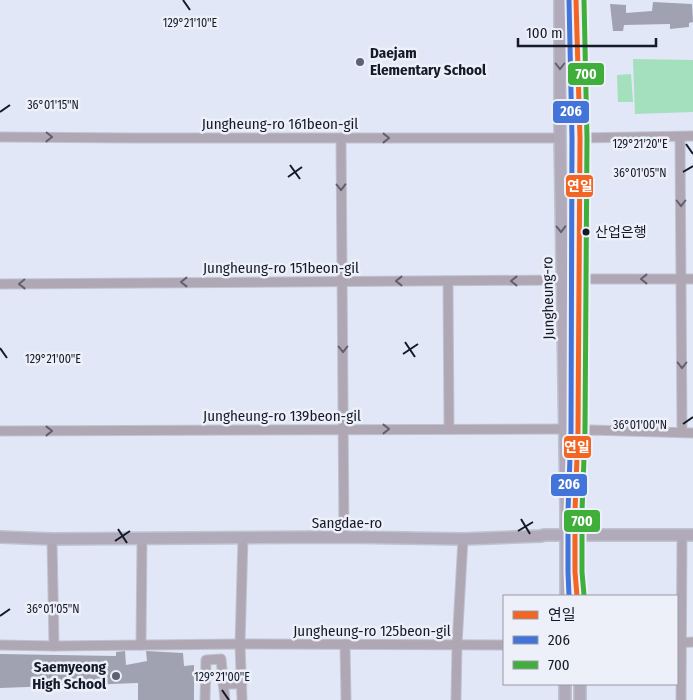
<svg xmlns="http://www.w3.org/2000/svg" width="693" height="700" viewBox="0 0 693 700" font-family="'Fira Sans Condensed','Noto Sans KR',sans-serif">
	<style>
		.green { fill: #a4e0bd }
		.building { fill: #a1a2b1 }
		.lines { fill: none; stroke-linecap: round; stroke-linejoin: round }
		.minor-casing { stroke: #bec3d0; stroke-width: 11 }
		.major-casing { stroke: #bec3d0; stroke-width: 14 }
		.minor { stroke: #b0a7b5; stroke-width: 9 }
		.major { stroke: #b0aaba; stroke-width: 11 }
		.bus-1-casing { stroke: #edf0f9; stroke-width: 9 }
		.bus-2-casing { stroke: #edf0f9; stroke-width: 9 }
		.bus-3-casing { stroke: #edf0f9; stroke-width: 9 }
		.bus-1 { stroke: #f26522; stroke-width: 5 }
		.bus-2 { stroke: #4374d9; stroke-width: 5 }
		.bus-3 { stroke: #40ae3b; stroke-width: 5 }
		.oneway { stroke: #626272 }
		.oneway2 { stroke: #626070 }
		.ticks { fill: none; stroke: #151a2a; stroke-width: 2 }
		.poi-dot { fill: #5c6271; stroke: #edf0f9; stroke-width: 2 }
		.bus-dot { fill: #151a2a; stroke: #edf0f9; stroke-width: 2 }
		.labels { text-anchor: middle; dominant-baseline: central; stroke-width: 5; stroke-linejoin: round; paint-order: stroke }
		.bus-label { font-size: 14px; fill: #151a2a; stroke: #edf0f9; text-anchor: start }
		.poi-label { font-size: 15px; font-weight: bold; fill: #151a2a; stroke: #edf0f9; text-anchor: start }
		.street-label { font-size: 15px; fill: #151a2a; stroke: #edf0f9 }
		.ticks-label { font-size: 12px; text-anchor: middle; fill: #151a2a; stroke: #edf0f9; stroke-width: 5; stroke-linejoin: round; paint-order: stroke }
		.line-badge { stroke: #edf0f9; stroke-width: 2 }
		.badge-label { font-size: 14px; text-anchor: middle; font-weight: bold; fill: #fff }
	</style>
	<rect width="100%" height="100%" fill="#e1e7f6"/>
	<g class="green">
		<path d="M 633,59 L 693,60 L 693,112 L 635,114 Z"/>
		<path d="M 631,74 L 633,102 L 618,102 L 617,75 Z"/>
	</g>
	<g class="building">
		<path d="M 653,2 L 692,4 L 693,22 L 689,23 L 689,27 L 670,29 L 670,24 L 624,25 L 623,31 L 613,31 L 610,4 L 626,5 L 626,13 L 652,11 Z"/>
		<path d="M 125,651 L 126,665 L 147,661 L 146,651 L 183,653 L 184,666 L 194,665 L 194,700 L 138,700 L 138,683 L 0,688 L 0,654 L 116,656 L 116,652 Z"/>
	</g>
	<g class="lines">
		<g class="minor-casing">
			<g id="minor">
				<path d="M 0,137 L 134,138 L 560,138"/>
				<path d="M 680,137 L 682,432"/>
				<path d="M 341,138 L 344,537"/>
				<path d="M 580,138 L 693,136"/>
				<path d="M 580,280 L 589,279 L 693,279"/>
				<path d="M 448,281 L 449,429"/>
				<path d="M 0,284 L 562,280"/>
				<path d="M 0,431 L 565,429"/>
				<path d="M 578,431 L 591,430 L 693,433"/>
				<path d="M 52,539 L 54,646"/>
				<path d="M 677,643 L 693,642"/>
				<path d="M 345,644 L 346,700"/>
				<path d="M 0,645 L 54,646 L 240,644 L 504,645"/>
				<path d="M 141,645 L 142,538"/>
				<path d="M 223,684 L 242,684"/>
				<path d="M 205,700 L 206,660 L 221,659 L 225,700"/>
				<path d="M 242,700 L 240,644 L 243,538"/>
				<path d="M 456,700 L 457,645 L 463,539"/>
				<path d="M 681,700 L 682,535"/>
			</g>
		</g>
		<g class="major-casing">
			<g id="major">
				<path d="M 560,0 L 560,138 L 566,510 L 566,596"/>
				<path d="M 576,0 L 580,138 L 578,431 L 575,511 L 575,572 L 577,596"/>
				<path d="M 0,537 L 52,539 L 344,537 L 463,539 L 541,536 L 544,535 L 693,535"/>
				<path d="M 580,684 L 580,700"/>
				<path d="M 565,700 L 565,684"/>
			</g>
		</g>
		<use href="#minor" class="minor"/>
		<use href="#major" class="major"/>
		<g class="bus-1-casing">
			<path id="bus-1" d="M 576,0 L 580,138 L 578,431 L 575,511 L 575,572 L 577,596"/>
		</g>
		<g class="bus-2-casing">
			<path id="bus-2" d="M 569,0 L 572,138 L 571,431 L 568,511 L 568,572 L 569,596"/>
		</g>
		<g class="bus-3-casing">
			<path id="bus-3" d="M 584,0 L 587,138 L 585,431 L 582,511 L 582,572 L 584,595"/>
		</g>
		<use href="#bus-1" class="bus-1"/>
		<use href="#bus-2" class="bus-2"/>
		<use href="#bus-3" class="bus-3"/>
	</g>
	<defs><path id="oneway-chevron" d="M-2-3.5L2.5 0L-2 3.5" fill="none" stroke-width="1.6" stroke-linecap="round" stroke-linejoin="round" transform="scale(1.25)"/></defs>
	<g class="oneway">
		<use href="#oneway-chevron" transform="translate(560 66) rotate(90)"/>
		<use href="#oneway-chevron" transform="translate(561 229) rotate(89)"/>
	</g>
	<g class="oneway2">
		<use href="#oneway-chevron" transform="translate(49 137) rotate(1)"/>
		<use href="#oneway-chevron" transform="translate(386 138)"/>
		<use href="#oneway-chevron" transform="translate(341 187) rotate(89)"/>
		<use href="#oneway-chevron" transform="translate(681 203) rotate(90)"/>
		<use href="#oneway-chevron" transform="translate(644 279) rotate(-180)"/>
		<use href="#oneway-chevron" transform="translate(399 281) rotate(180)"/>
		<use href="#oneway-chevron" transform="translate(514 281) rotate(180)"/>
		<use href="#oneway-chevron" transform="translate(184 282) rotate(180)"/>
		<use href="#oneway-chevron" transform="translate(22 284) rotate(179)"/>
		<use href="#oneway-chevron" transform="translate(343 349) rotate(90)"/>
		<use href="#oneway-chevron" transform="translate(682 365) rotate(90)"/>
		<use href="#oneway-chevron" transform="translate(386 429)"/>
		<use href="#oneway-chevron" transform="translate(49 431)"/>
	</g>
	<path class="ticks" d="M 183,0 L 190,10M 0,112 L 10,105M 686,144 L 693,154M 290,165 L 300,179M 683,172 L 693,166M 288,177 L 302,167M 405,342 L 415,357M 0,348 L 7,358M 403,354 L 418,344M 683,424 L 693,417M 521,519 L 530,534M 118,529 L 127,543M 518,531 L 533,522M 115,541 L 130,531M 0,616 L 10,609M 222,690 L 229,700"/>
	<g class="poi-dot">
		<circle cx="360" cy="62" r="5"/>
		<circle cx="116" cy="676" r="5"/>
	</g>
	<circle class="bus-dot" cx="586" cy="232" r="4.5"/>
	<g class="labels">
		<g class="bus-label">
			<text x="595" y="232">산업은행</text>
		</g>
		<g class="poi-label">
			<text x="370" y="53">Daejam<tspan x="370" dy="17">Elementary School</tspan></text>
			<text x="106" y="667" text-anchor="end">Saemyeong<tspan x="106" dy="17">High School</tspan></text>
		</g>
		<g class="street-label">
			<text x="280" y="124">Jungheung-ro 161beon-gil</text>
			<text x="281" y="268">Jungheung-ro 151beon-gil</text>
			<text transform="translate(548 298) rotate(-91)">Jungheung-ro</text>
			<text x="282" y="416">Jungheung-ro 139beon-gil</text>
			<text x="347" y="523">Sangdae-ro</text>
			<text x="372" y="631">Jungheung-ro 125beon-gil</text>
		</g>
	</g>
	<g class="ticks-label">
		<text x="190" y="27">129°21'10"E</text>
		<text x="53" y="109">36°01'15"N</text>
		<text x="640" y="148">129°21'20"E</text>
		<text x="640" y="177">36°01'05"N</text>
		<text x="53" y="363">129°21'00"E</text>
		<text x="640" y="429">36°01'00"N</text>
		<text x="53" y="613">36°01'05"N</text>
		<text x="222" y="681">129°21'00"E</text>
	</g>
	<g class="line-badge">
		<rect x="567" y="62" width="38" height="24" rx="5" fill="#40ae3b"/>
		<rect x="552" y="100" width="38" height="24" rx="5" fill="#4374d9"/>
		<rect x="565" y="174" width="29" height="24" rx="5" fill="#f26522"/>
		<rect x="563" y="435" width="29" height="24" rx="5" fill="#f26522"/>
		<rect x="550" y="473" width="38" height="24" rx="5" fill="#4374d9"/>
		<rect x="563" y="509" width="38" height="24" rx="5" fill="#40ae3b"/>
	</g>
	<g class="badge-label">
		<text x="586" y="79">700</text>
		<text x="571" y="116">206</text>
		<text x="580" y="191">연일</text>
		<text x="577" y="452">연일</text>
		<text x="569" y="489">206</text>
		<text x="582" y="526">700</text>
	</g>
	<rect x="503" y="595" width="175" height="90" fill="#edf0f9" stroke="#979aa6"/>
	<rect x="513" y="611" width="25" height="8" fill="#f26522" stroke="#979aa6"/>
	<text x="548" y="620" font-size="15" fill="#151a2a">연일</text>
	<rect x="513" y="636" width="25" height="8" fill="#4374d9" stroke="#979aa6"/>
	<text x="548" y="645" font-size="15" fill="#151a2a">206</text>
	<rect x="513" y="661" width="25" height="8" fill="#40ae3b" stroke="#979aa6"/>
	<text x="548" y="670" font-size="15" fill="#151a2a">700</text>
	<path d="M518 38v8h138v-8" fill="none" stroke="#151a2a" stroke-width="2.5"/>
	<text x="526" y="38" font-size="15" fill="#151a2a" stroke="#edf0f9" stroke-width="4" paint-order="stroke">100 m</text>
</svg>
